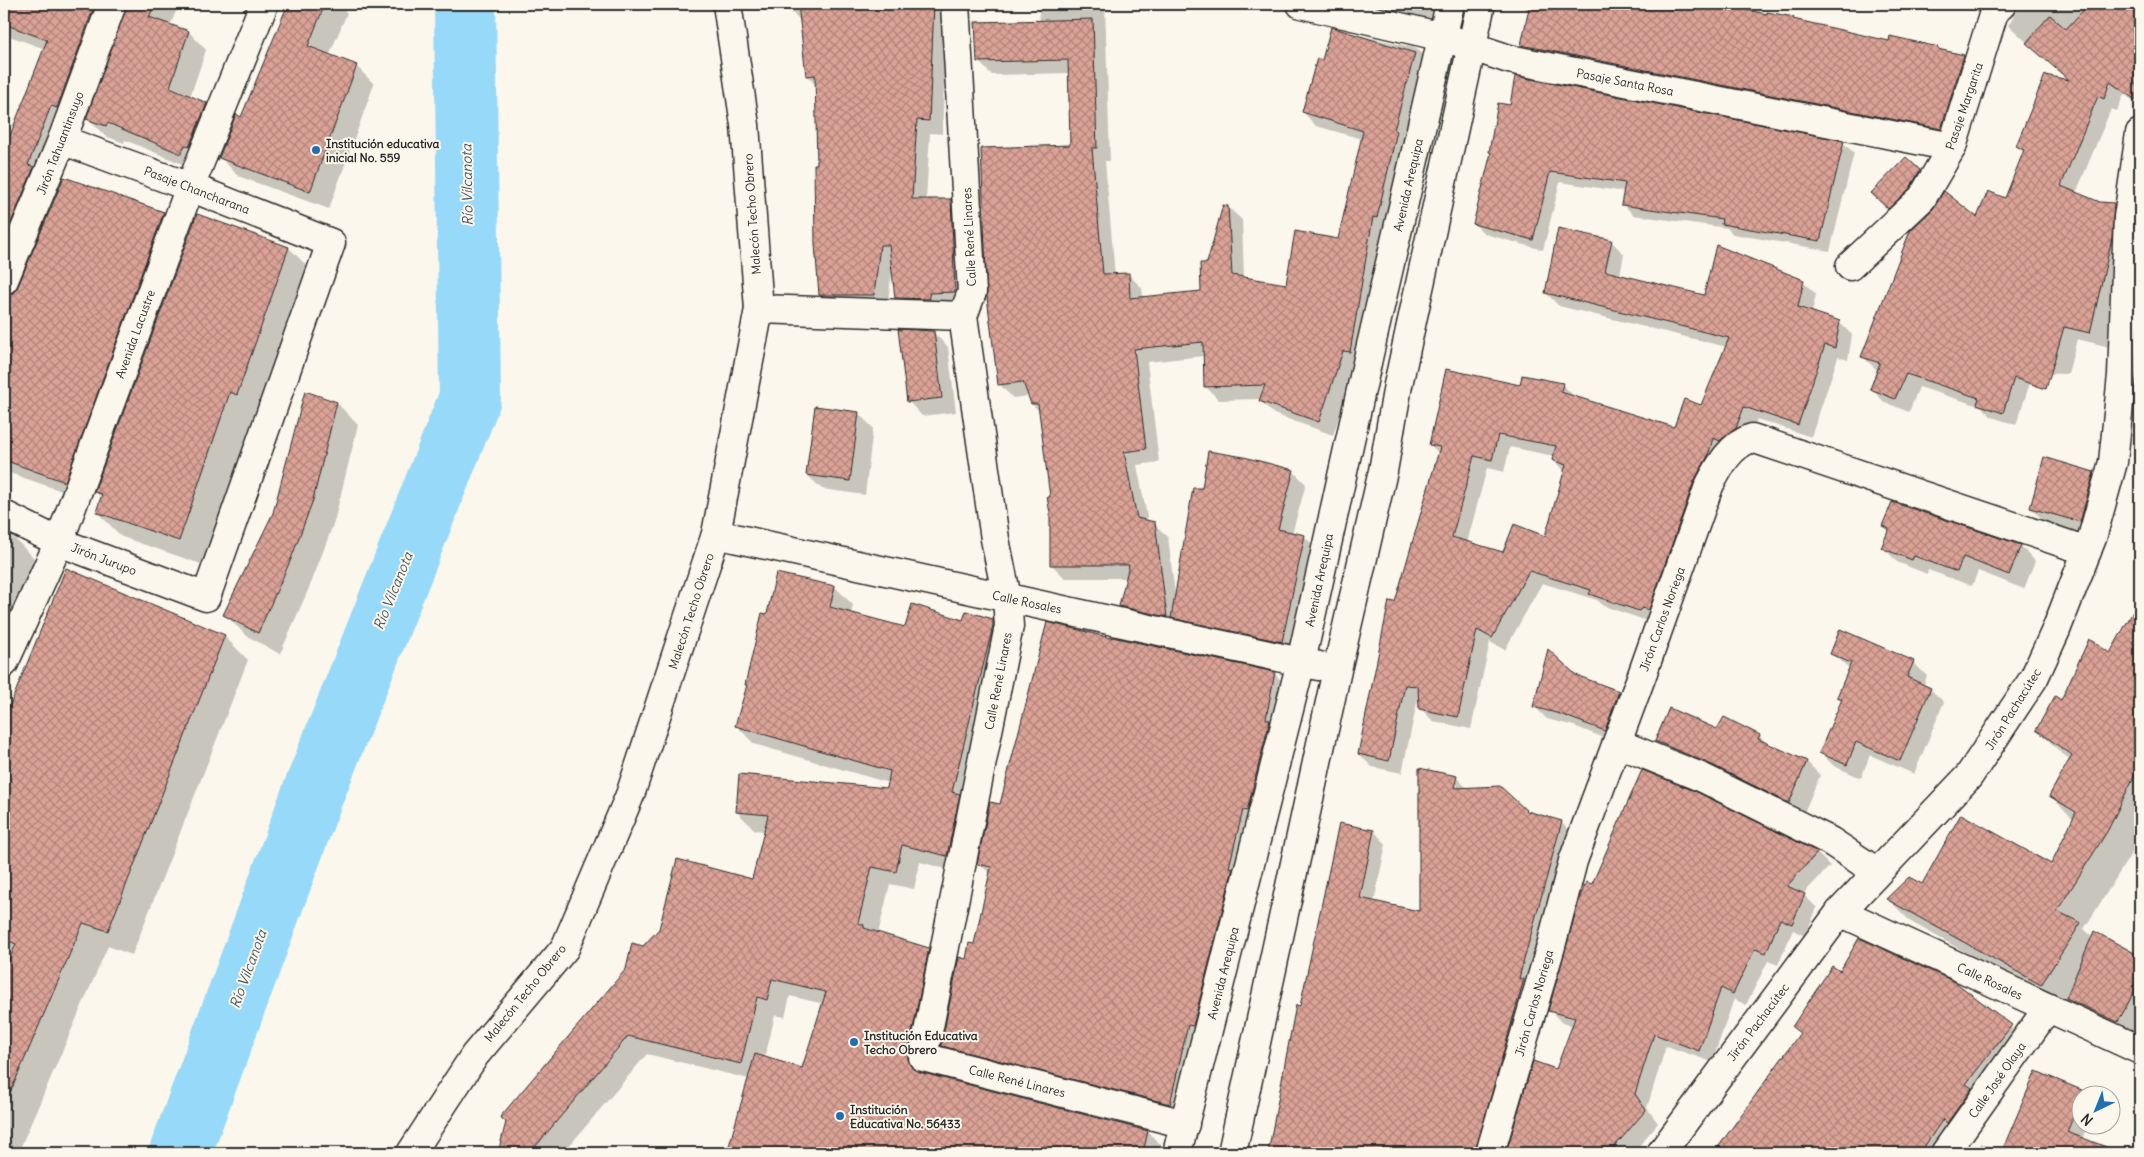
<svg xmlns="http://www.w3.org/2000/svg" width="2144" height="1157" viewBox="0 0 2144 1157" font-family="Delius,sans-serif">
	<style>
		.shadow { fill: #0003; fill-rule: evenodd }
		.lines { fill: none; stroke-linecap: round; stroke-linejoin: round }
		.river { stroke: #96d9f8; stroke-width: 62 }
		.building { fill: url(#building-cross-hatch); stroke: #2b2b2b; fill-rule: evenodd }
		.minor-casing { stroke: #2b2b2b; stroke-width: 31 }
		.minor { stroke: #fbf7ec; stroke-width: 28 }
		.poi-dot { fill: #1f6fb2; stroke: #fbf7ec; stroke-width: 2 }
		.labels { text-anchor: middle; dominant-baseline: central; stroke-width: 4; stroke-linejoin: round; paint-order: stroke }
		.street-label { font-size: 12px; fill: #2b2b2b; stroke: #fbf7ec }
		.poi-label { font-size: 12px; font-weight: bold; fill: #2b2b2b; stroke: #fbf7ec; text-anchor: start }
		.water-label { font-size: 14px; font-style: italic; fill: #46565e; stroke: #fbf7ec }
	</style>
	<defs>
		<pattern id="building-cross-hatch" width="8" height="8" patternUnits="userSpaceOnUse" patternTransform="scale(1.25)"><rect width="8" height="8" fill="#dba296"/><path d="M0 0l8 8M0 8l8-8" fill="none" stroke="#b2847b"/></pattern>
	</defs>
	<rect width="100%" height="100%" fill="#fbf7ec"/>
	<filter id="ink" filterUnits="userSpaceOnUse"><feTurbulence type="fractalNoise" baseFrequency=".02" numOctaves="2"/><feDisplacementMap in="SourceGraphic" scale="10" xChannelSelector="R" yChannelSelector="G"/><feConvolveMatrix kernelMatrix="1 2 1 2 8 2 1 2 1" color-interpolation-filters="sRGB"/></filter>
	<g filter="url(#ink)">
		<g class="shadow">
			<path d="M 4,4 L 179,4 L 170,26 L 189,32 L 206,50 L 190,97 L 207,104 L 224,121 L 199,171 L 125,140 L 124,143 L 105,136 L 88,119 L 128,5 L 120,9 L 6,297 L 163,213 L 181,231 L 82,498 L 4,471 L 4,144 L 8,145 L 45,49 L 4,34 Z"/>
			<path d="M 289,4 L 346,4 L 344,10 L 347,13 L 329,56 L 356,66 L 374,84 L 329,209 L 238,176 L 220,157 L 242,118 Z"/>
			<path d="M 786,4 L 947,4 L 942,134 L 930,133 L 926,200 L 950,200 L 964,214 L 968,305 L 910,311 L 896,297 L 892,270 L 887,309 L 834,308 L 820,295 L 816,85 L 807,76 L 801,21 L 787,7 Z"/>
			<path d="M 1038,4 L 1105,4 L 1110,161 L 1105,161 L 1115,275 L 1129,275 L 1142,288 L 1143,298 L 1202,292 L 1208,264 L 1228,207 L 1242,220 L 1244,278 L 1287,286 L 1339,241 L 1362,139 L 1316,126 L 1303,112 L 1323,62 L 1332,29 L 1416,48 L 1430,62 L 1357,364 L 1333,435 L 1274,414 L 1260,401 L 1261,399 L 1219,400 L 1206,387 L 1204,356 L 1147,362 L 1159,462 L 1137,465 L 1148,522 L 1154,524 L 1168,537 L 1175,595 L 1203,489 L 1293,471 L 1306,484 L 1292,534 L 1304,536 L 1317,549 L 1294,654 L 1134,619 L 1120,606 L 1127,578 L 1065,578 L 1051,564 L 1051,498 L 1040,412 L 1032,404 L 1029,396 L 1013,398 L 999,384 L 1072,146 L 1070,73 L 992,75 L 978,61 L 1040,22 Z"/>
			<path d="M 1364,4 L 1435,4 L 1428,25 L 1372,12 Z"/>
			<path d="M 1525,4 L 1746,4 L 1745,9 L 1793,18 L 1795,21 L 1890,43 L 1938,48 L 1941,51 L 1964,56 L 1977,69 L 1954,141 L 1536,58 L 1522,45 L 1529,13 L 1525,8 Z"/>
			<path d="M 2018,4 L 2140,4 L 2140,106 L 2124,94 L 2117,111 L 2111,109 L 2076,193 L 2100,203 L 2114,204 L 2127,217 L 2110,347 L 2077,339 L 2068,374 L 2020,373 L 2030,383 L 2016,425 L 1992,417 L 1982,407 L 1919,387 L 1909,412 L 1884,402 L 1871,388 L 1878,371 L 1863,357 L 1978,219 L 2005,200 L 2024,153 L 2017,146 L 2071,82 L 2008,25 L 2018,9 Z"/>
			<path d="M 1511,106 L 1843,143 L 1854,153 L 1830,251 L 1733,234 L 1727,228 L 1633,215 L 1623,204 L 1625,192 L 1560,182 L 1543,250 L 1485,234 L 1474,224 Z"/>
			<path d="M 1919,171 L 1934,186 L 1903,223 L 1888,208 Z"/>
			<path d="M 1611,241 L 1624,254 L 1620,275 L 1705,296 L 1803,282 L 1816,294 L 1812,313 L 1839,322 L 1852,335 L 1848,360 L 1838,357 L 1811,437 L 1757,419 L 1749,441 L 1733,453 L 1653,623 L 1604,606 L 1597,600 L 1542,583 L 1505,650 L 1490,642 L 1471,729 L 1433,721 L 1420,708 L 1419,693 L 1402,773 L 1372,767 L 1359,754 L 1395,604 L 1439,454 L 1430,444 L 1521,386 L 1562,384 L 1575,397 L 1675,428 L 1702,406 L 1727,347 L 1559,306 L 1546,293 ZM 1510,447 L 1554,456 L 1553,460 L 1565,472 L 1545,538 L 1503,554 L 1467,543 L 1487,468 L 1504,472 Z"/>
			<path d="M 289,248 L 314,273 L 204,565 L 122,537 L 97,512 L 102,498 L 96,492 Z"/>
			<path d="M 933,332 L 948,347 L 956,412 L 922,416 L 908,401 Z"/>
			<path d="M 337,403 L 358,425 L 334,522 L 312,581 L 280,654 L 247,636 L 225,615 Z"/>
			<path d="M 858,413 L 873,428 L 865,495 L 822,489 L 807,475 Z"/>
			<path d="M 2138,417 L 2140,418 L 2140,463 L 2133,456 Z"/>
			<path d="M 2093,473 L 2108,488 L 2095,536 L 2046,523 L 2031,508 Z"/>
			<path d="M 1893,503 L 2021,546 L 2035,561 L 2024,589 L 1978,571 L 1972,586 L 1928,570 L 1927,574 L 1897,562 L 1883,547 L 1889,532 L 1883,526 Z"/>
			<path d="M 4,534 L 15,539 L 39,563 L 18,613 L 4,607 L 4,609 Z"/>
			<path d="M 777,574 L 835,587 L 853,605 L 851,614 L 906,628 L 992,620 L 1010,638 L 965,874 L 920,862 L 914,889 L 890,884 L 878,934 L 928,949 L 946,967 L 926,1075 L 1148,1132 L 1166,1150 L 1165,1153 L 728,1153 L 749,1079 L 647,1054 L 564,1152 L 569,1153 L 499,1153 L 507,1122 L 644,947 L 753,880 L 765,831 L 755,830 L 737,812 L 888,789 L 889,783 L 754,744 L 736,725 L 748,686 L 746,685 L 768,616 ZM 790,996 L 824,1004 L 803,1069 L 765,1058 L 775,1015 L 785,1017 Z"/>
			<path d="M 2140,602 L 2140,835 L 2131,854 L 2084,929 L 2093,937 L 2095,933 L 2140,958 L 2140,1042 L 2089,1020 L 2069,1000 L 2064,1007 L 1911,922 L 1888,899 L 1922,886 L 2051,866 L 2074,820 L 2051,796 L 2071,760 L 2061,753 L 2038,730 L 2062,702 L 2110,655 Z"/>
			<path d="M 224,636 L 248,660 L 132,955 L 108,946 L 18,1153 L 4,1153 L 4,717 L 6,718 Z"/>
			<path d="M 1112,640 L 1275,674 L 1288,687 L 1183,1117 L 956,1059 L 943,1045 L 967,960 L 975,945 L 991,875 L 979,863 L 1001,806 Z"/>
			<path d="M 1832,653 L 1913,662 L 1927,676 L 1923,686 L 1930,689 L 1944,702 L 1914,774 L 1870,755 L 1861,778 L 1834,766 L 1821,753 L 1843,701 L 1839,697 L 1850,669 Z"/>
			<path d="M 1575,676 L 1619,692 L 1631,705 L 1617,743 L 1574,726 L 1547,719 L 1534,706 Z"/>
			<path d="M 1718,731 L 1759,736 L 1769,745 L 1807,762 L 1820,775 L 1803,815 L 1669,754 L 1656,741 Z"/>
			<path d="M 1456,777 L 1467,788 L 1526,812 L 1561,822 L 1574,835 L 1490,1153 L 1269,1153 L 1297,1006 L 1301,1007 L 1374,831 L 1386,844 L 1374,902 L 1420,913 Z"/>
			<path d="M 1696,793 L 1817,853 L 1830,866 L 1803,894 L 1817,908 L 1805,936 L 1793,930 L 1778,965 L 1768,961 L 1746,1005 L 1734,999 L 1712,1062 L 1666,1046 L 1647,1108 L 1658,1123 L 1633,1153 L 1618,1153 L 1610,1151 L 1609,1153 L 1508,1153 L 1534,1063 L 1557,1070 L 1573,1026 L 1562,1023 L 1550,1010 L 1593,886 Z"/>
			<path d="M 1840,973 L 2004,1021 L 2019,1035 L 1944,1153 L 1715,1153 L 1801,1034 L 1794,1027 Z"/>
			<path d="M 2083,1092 L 2085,1094 L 2082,1094 L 2082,1124 L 2088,1124 L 2082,1139 L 2090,1142 L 2101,1153 L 1977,1153 L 1981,1143 L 2003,1152 Z"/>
		</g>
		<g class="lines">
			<path class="river" d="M 180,1153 L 312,796 L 470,398 L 465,4"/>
		</g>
		<g class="building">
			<path d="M 4,4 L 95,4 L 57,108 L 51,106 L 28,165 L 34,167 L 4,240 L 4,151 L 47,40 L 4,24 Z"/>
			<path d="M 127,4 L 155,4 L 149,17 L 189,31 L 170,87 L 207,103 L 189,147 L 185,145 L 181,154 L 108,123 L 106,126 L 86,119 Z"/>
			<path d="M 288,4 L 325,4 L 308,46 L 357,65 L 310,192 L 219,158 L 236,114 L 241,117 Z"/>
			<path d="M 798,4 L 934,4 L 929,121 L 917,120 L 912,199 L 951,199 L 955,292 L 929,293 L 930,299 L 895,298 L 889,245 L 880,245 L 874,295 L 819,295 L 815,244 L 814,164 L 817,164 L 815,75 L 806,76 Z"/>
			<path d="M 1530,4 L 1717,4 L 1767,14 L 1767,12 L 1794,17 L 1793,19 L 1889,41 L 1890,36 L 1938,47 L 1938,49 L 1964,55 L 1941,129 L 1521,45 Z"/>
			<path d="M 2089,4 L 2140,4 L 2140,103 L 2110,82 L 2104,99 L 2098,96 L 2061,186 L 2100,202 L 2114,203 L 2112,238 L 2090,333 L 2064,327 L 2046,389 L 2014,378 L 2003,413 L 1977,404 L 1979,398 L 1906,374 L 1895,399 L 1870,389 L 1880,363 L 1861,357 L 1910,231 L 1933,209 L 1944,191 L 1977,217 L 1988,191 L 2005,198 L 2024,150 L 2016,146 L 2045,75 L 2069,80 L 2026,43 L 2050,15 L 2066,29 Z"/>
			<path d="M 1093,19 L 1097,148 L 1092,148 L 1103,274 L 1129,273 L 1130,298 L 1201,291 L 1200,263 L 1207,263 L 1223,205 L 1228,206 L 1232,275 L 1286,284 L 1295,231 L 1338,239 L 1363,131 L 1302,112 L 1317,58 L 1322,60 L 1331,27 L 1415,53 L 1394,130 L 1397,131 L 1377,218 L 1373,217 L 1350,352 L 1343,351 L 1319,422 L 1259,401 L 1265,385 L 1204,387 L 1203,342 L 1134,349 L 1146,449 L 1124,452 L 1137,518 L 1155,522 L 1167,617 L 1119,606 L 1129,565 L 1050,565 L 1050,513 L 1047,497 L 1050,497 L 1038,404 L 1031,404 L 1023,382 L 998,385 L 987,297 L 981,148 L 1070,145 L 1068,60 L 977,62 L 975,22 Z"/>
			<path d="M 1515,76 L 1844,141 L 1820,241 L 1721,224 L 1722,219 L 1621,205 L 1625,183 L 1550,172 L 1533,240 L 1473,224 L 1491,153 L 1489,152 L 1498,103 L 1510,105 Z"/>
			<path d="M 1906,157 L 1920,170 L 1910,188 L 1888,209 L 1871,193 Z"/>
			<path d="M 64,177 L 164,212 L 65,482 L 4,460 L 4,295 L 13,293 L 18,286 Z"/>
			<path d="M 197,214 L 289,247 L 237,395 L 230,392 L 179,541 L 96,512 L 102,494 L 94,492 Z"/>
			<path d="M 1558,228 L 1612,240 L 1605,271 L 1704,295 L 1716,245 L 1804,280 L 1798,307 L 1840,321 L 1835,348 L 1825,345 L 1798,425 L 1744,407 L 1736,428 L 1720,441 L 1713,438 L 1708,456 L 1694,481 L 1649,610 L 1642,608 L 1639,611 L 1589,594 L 1591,590 L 1529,571 L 1492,638 L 1477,630 L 1458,717 L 1419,709 L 1418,686 L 1405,685 L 1389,761 L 1358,754 L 1389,601 L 1395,602 L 1440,447 L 1429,445 L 1446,369 L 1520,385 L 1522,375 L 1563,383 L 1561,392 L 1674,427 L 1684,399 L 1701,405 L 1729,338 L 1545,293 ZM 1498,435 L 1556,446 L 1552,460 L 1566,465 L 1545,536 L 1514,524 L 1503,552 L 1452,537 L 1474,456 L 1492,460 Z"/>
			<path d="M 898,329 L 934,331 L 942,398 L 907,402 Z"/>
			<path d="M 305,391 L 337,402 L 313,500 L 291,559 L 258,633 L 223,615 L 273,513 Z"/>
			<path d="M 815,406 L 859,412 L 850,481 L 806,475 Z"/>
			<path d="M 1208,451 L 1244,457 L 1294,470 L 1278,529 L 1305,535 L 1282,642 L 1171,618 L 1193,488 L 1202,488 Z"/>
			<path d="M 2044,457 L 2094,472 L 2080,522 L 2030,508 Z"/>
			<path d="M 1892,502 L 2021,545 L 2009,575 L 1963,557 L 1957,572 L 1914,556 L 1912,560 L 1881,548 L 1889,529 L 1882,526 Z"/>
			<path d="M 66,568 L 225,635 L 108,931 L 83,923 L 4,1107 L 4,972 L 16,944 L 4,939 L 4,720 Z"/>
			<path d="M 776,573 L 835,586 L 830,607 L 905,627 L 912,604 L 963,620 L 966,611 L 993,619 L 993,626 L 952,792 L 960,794 L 947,856 L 902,845 L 896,872 L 872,867 L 858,923 L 864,925 L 864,928 L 929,948 L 908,1054 L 908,1062 L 913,1069 L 919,1072 L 1148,1131 L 1143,1153 L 727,1153 L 755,1054 L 802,1068 L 826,992 L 772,979 L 767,1000 L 757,997 L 741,1064 L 628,1036 L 530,1153 L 498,1153 L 506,1122 L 500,1117 L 626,969 L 632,943 L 643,946 L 659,929 L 677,859 L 752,879 L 768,815 L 736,812 L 739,774 L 887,788 L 890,771 L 735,726 L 747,685 L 745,685 L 762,613 L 767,614 Z"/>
			<path d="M 2140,599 L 2140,764 L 2108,830 L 2057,911 L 2081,923 L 2041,985 L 1886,899 L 1909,877 L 1922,884 L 1961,814 L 2051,864 L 2076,812 L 2049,796 L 2072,755 L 2036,730 L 2055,696 L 2061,700 L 2089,639 L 2110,653 Z"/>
			<path d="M 1047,622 L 1111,638 L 1112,637 L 1275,672 L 1266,719 L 1270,720 L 1247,811 L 1243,810 L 1229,867 L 1233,868 L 1193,1026 L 1188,1025 L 1170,1104 L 941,1046 L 959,957 L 966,959 L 969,943 L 974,944 L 991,867 L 977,864 L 990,802 L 1000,804 Z"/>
			<path d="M 1840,629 L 1914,661 L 1907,677 L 1931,688 L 1900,761 L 1856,742 L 1847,765 L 1819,753 L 1842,699 L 1837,697 L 1851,663 L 1830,654 Z"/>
			<path d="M 1548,649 L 1576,675 L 1619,691 L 1605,731 L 1560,714 L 1533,707 Z"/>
			<path d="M 1669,708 L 1717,729 L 1724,717 L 1760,735 L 1758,739 L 1807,761 L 1789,803 L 1710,764 L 1655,741 Z"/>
			<path d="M 1419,768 L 1457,776 L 1454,788 L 1500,786 L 1527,811 L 1562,821 L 1519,978 L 1524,979 L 1475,1153 L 1268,1153 L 1296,1005 L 1300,1006 L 1339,823 L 1374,830 L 1360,898 L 1419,911 Z"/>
			<path d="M 1642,770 L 1697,792 L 1818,852 L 1787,886 L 1805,894 L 1792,924 L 1780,919 L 1766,953 L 1755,949 L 1733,994 L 1721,988 L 1699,1051 L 1654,1034 L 1635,1094 L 1646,1110 L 1609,1153 L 1506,1153 L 1533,1061 L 1556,1069 L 1575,1018 L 1548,1011 L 1581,894 L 1586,882 L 1592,884 Z"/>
			<path d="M 2094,931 L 2140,956 L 2140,981 L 2118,1022 L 2066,998 Z"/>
			<path d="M 1859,938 L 1955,982 L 2012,1025 L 1966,1084 L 1972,1088 L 1947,1123 L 1943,1119 L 1920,1153 L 1714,1153 L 1800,1033 L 1792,1027 L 1832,966 L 1840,971 Z"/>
			<path d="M 2036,1071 L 2084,1091 L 2067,1132 L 2117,1151 L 2116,1153 L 2001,1153 Z"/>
		</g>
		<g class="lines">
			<g class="minor-casing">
				<g id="minor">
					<path d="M 955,4 L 972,292 L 963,316 L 995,539 L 1007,598 L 1009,626 L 923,1057 L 1185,1124"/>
					<path d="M 1301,4 L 1443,37 L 1509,59 L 1952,147"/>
					<path d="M 1850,266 L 1922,198 L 1952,147 L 1994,12 L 2002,4"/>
					<path d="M 4,280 L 62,140 L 112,4"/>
					<path d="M 759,309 L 963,316"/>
					<path d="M 4,515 L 59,542 L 206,597 L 331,243 L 190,187 L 62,140"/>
					<path d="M 716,534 L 1319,666"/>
					<path d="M 4,663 L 59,542 L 190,187 L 264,4"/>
					<path d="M 1617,743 L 1703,778 L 1830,841 L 1877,872"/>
					<path d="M 1840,912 L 2140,1050"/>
					<path d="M 411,1153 L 475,1055 L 565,948 L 630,795 L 716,534 L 759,309 L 745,125 L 727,4"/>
					<path d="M 1177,1153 L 1301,662 L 1369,354 L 1450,4"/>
					<path d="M 1232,1153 L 1337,670 L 1383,471 L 1398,385 L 1481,4"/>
					<path d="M 1490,1153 L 1551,946 L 1573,861 L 1642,675 L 1709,486 C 1719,467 1730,445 1752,438 L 2087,551"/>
					<path d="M 1661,1153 L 1840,912 L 1969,776 L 2034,678 L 2056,630 L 2092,538 L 2113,462 L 2122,375 L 2128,217 L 2140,133"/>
					<path d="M 1945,1153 L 2048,1008"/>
				</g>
			</g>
			<use href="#minor" class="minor"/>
		</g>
	</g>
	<g class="poi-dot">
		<circle cx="316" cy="150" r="5"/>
		<circle cx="854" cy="1042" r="5"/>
		<circle cx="840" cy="1116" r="5"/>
	</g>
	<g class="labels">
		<g class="street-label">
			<text transform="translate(1625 82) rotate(11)">Pasaje Santa Rosa</text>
			<text transform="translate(1964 106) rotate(-71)">Pasaje Margarita</text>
			<text transform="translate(60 143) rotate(-69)">Jirón Tahuantinsuyo</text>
			<text transform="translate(1408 185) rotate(-77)">Avenida Arequipa</text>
			<text transform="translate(197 190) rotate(21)">Pasaje Chancharana</text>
			<text transform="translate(752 214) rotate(-94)">Malecón Techo Obrero</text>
			<text transform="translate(969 237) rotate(-93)">Calle René Linares</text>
			<text transform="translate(135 334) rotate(-70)">Avenida Lacustre</text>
			<text transform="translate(104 559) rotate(21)">Jirón Jurupo</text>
			<text transform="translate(1319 580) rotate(-78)">Avenida Arequipa</text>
			<text transform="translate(1027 602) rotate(12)">Calle Rosales</text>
			<text transform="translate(691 611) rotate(-72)">Malecón Techo Obrero</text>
			<text transform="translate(1662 619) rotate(-70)">Jirón Carlos Noriega</text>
			<text transform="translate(998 681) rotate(-79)">Calle René Linares</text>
			<text transform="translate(2013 709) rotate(-58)">Jirón Pachacútec</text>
			<text transform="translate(1223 973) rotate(-76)">Avenida Arequipa</text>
			<text transform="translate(1990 981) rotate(25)">Calle Rosales</text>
			<text transform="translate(525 993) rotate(-51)">Malecón Techo Obrero</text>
			<text transform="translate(1534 1003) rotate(-74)">Jirón Carlos Noriega</text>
			<text transform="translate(1758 1022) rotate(-53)">Jirón Pachacútec</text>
			<text transform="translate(1997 1080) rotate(-55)">Calle José Olaya</text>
			<text transform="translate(1017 1081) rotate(14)">Calle René Linares</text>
		</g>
		<g class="poi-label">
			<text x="326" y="143">Institución educativa<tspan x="326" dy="14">inicial No. 559</tspan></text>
			<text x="864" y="1035">Institución Educativa<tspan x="864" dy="14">Techo Obrero</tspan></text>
			<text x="850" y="1109">Institución<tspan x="850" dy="14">Educativa No. 56433</tspan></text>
		</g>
		<g class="water-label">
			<text transform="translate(467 185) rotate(-91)">Río Vilcanota</text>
			<text transform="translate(393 591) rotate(-68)">Río Vilcanota</text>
			<text transform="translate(248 969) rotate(-70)">Río Vilcanota</text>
		</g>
	</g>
	<rect width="2144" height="1157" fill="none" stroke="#fbf7ec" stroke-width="20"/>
	<rect x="10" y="10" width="2124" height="1137" fill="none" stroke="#2b2b2b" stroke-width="2" filter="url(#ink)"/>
	<g transform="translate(2096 1110) rotate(223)"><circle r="24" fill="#fbf7ec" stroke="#a8a59f"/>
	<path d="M0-4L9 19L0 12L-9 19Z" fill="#1f6fb2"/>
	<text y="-8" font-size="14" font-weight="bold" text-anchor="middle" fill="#2b2b2b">N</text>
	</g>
</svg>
